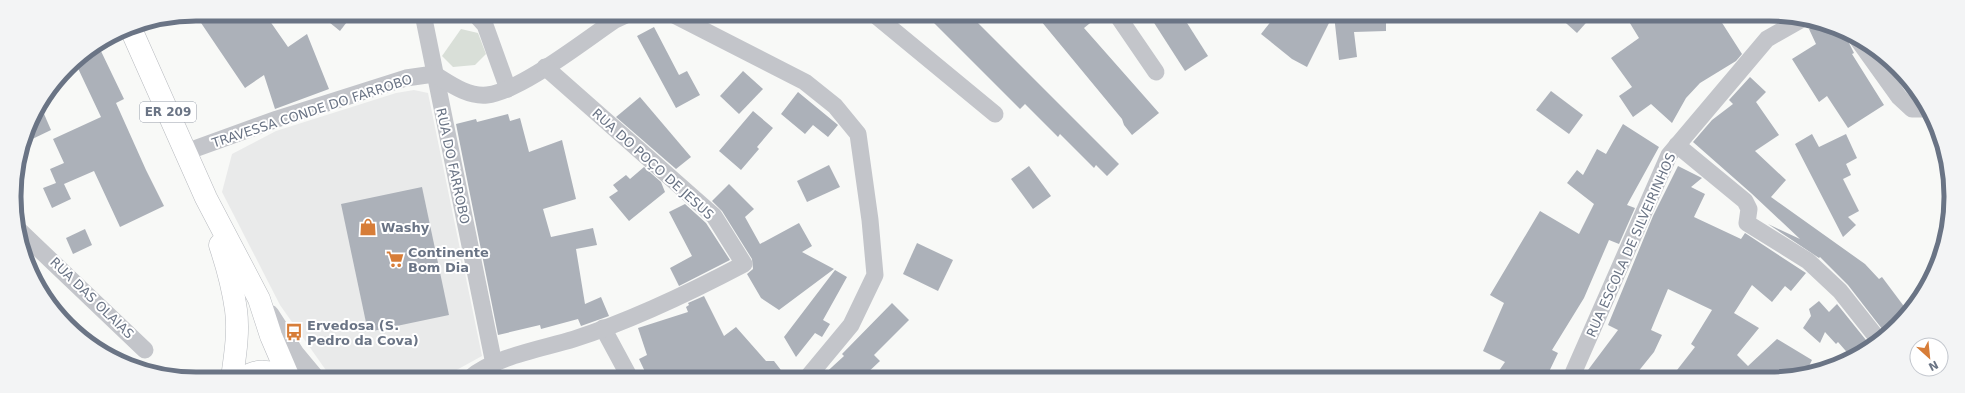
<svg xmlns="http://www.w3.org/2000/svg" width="1965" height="393" viewBox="0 0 1965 393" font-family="'DejaVu Sans',sans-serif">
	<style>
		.built { fill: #e9eaea }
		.green { fill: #d9dfd8 }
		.building { fill: #acb1b9 }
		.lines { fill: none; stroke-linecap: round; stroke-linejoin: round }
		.primary-casing { stroke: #b6b9be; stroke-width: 23 }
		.minor { stroke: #c3c5ca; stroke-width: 17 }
		.tertiary { stroke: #c3c5ca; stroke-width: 21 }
		.primary { stroke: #fff; stroke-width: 22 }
		.labels { text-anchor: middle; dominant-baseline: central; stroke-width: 4; stroke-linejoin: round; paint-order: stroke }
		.shield { fill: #fff; stroke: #979eaa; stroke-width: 1 }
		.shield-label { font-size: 12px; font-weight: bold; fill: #6a7485 }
		.street-label { font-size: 13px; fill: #6a7485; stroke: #fff }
		.poi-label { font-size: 13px; font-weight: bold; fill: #6a7485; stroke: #fff; text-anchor: start }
		.rim { fill: none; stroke: #6a7485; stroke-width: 5 }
	</style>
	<rect width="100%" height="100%" fill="#f8f9f7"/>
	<path class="built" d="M 414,90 L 428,93 L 482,356 L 442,378 L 334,378 L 330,376 L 280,305 L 222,192 L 232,154 L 276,131 L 396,93 Z"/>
	<path class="green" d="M 461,29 L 478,33 L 486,54 L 475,65 L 453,67 L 442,56 Z"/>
	<g class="building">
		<path d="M 195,14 L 265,14 L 288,47 L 307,34 L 329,89 L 275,109 L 264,75 L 245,88 Z"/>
		<path d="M 319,14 L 353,14 L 340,31 Z"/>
		<path d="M 926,15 L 970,15 L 1119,164 L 1107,176 L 1096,165 L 1094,168 L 1060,134 L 1058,137 L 1025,104 L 1020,109 Z"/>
		<path d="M 1036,15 L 1100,15 L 1084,28 L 1159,113 L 1132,135 L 1124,125 L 1122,119 Z"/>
		<path d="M 1149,15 L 1182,15 L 1208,56 L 1185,71 Z"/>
		<path d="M 1276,15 L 1333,15 L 1307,67 L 1292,59 L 1261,34 Z"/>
		<path d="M 1334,15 L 1386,15 L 1386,31 L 1354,32 L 1357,57 L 1339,60 Z"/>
		<path d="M 1557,15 L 1593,15 L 1577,33 Z"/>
		<path d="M 1636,15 L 1651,15 L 1655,22 L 1665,15 L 1717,15 L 1742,54 L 1736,61 L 1700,83 L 1686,98 L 1672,123 L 1651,104 L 1633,117 L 1619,96 L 1632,87 L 1611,58 L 1639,38 L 1628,20 Z"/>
		<path d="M 1818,24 L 1844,33 L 1854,53 L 1852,54 L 1884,105 L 1848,128 L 1827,96 L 1819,102 L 1792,59 L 1816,44 L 1809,29 Z"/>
		<path d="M 654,27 L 679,75 L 687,71 L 700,95 L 676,108 L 637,36 Z"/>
		<path d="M 99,47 L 124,99 L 116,103 L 146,170 L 164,206 L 120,227 L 94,171 L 64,184 L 71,199 L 52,208 L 43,188 L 56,183 L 50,169 L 64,163 L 53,139 L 101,117 L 75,62 Z"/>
		<path d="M 743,71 L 763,89 L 739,114 L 720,96 Z"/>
		<path d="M 1750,77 L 1766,92 L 1756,102 L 1779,135 L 1755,151 L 1786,180 L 1771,197 L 1865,264 L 1879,279 L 1882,277 L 1906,309 L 1898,315 L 1901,320 L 1897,326 L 1886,334 L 1848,285 L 1820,257 L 1819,258 L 1768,224 L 1800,239 L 1751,193 L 1693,142 L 1712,120 L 1733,104 L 1729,100 Z"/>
		<path d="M 1551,91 L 1583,115 L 1569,134 L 1536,110 Z"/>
		<path d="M 798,92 L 838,125 L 828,137 L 813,125 L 805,134 L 781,114 Z"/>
		<path d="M 640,97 L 691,157 L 676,169 L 616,117 Z"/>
		<path d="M 41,107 L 51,130 L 24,143 L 28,126 Z"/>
		<path d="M 753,111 L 773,128 L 757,147 L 759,149 L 741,170 L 719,151 Z"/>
		<path d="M 508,114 L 510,121 L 520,118 L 529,152 L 562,140 L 576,199 L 543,209 L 551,237 L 593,228 L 597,245 L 576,249 L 585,304 L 601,297 L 609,316 L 581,326 L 578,319 L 541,329 L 540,325 L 498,335 L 456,124 L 476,119 L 477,122 Z"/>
		<path d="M 1623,124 L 1659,147 L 1627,205 L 1635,208 L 1619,244 L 1609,240 L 1584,298 L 1552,350 L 1558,353 L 1546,378 L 1494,378 L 1505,362 L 1483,351 L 1504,303 L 1490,295 L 1540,211 L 1579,234 L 1594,204 L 1567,183 L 1577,170 L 1583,175 L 1597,149 L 1606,154 Z"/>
		<path d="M 1812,134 L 1819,147 L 1846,134 L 1857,158 L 1846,164 L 1851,175 L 1843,179 L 1859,211 L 1848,217 L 1856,225 L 1843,237 L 1795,144 Z"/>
		<path d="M 829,165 L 840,187 L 807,202 L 797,181 Z"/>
		<path d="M 1029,166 L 1051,196 L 1033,209 L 1011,179 Z"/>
		<path d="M 1678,166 L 1702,178 L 1691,187 L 1705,194 L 1694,217 L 1741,239 L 1745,233 L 1806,273 L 1791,291 L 1785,286 L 1772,302 L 1752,285 L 1734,313 L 1759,328 L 1737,355 L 1748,366 L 1777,339 L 1812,360 L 1806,372 L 1781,379 L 1670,379 L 1695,347 L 1691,344 L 1712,310 L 1668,289 L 1651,330 L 1662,335 L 1654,352 L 1633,378 L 1582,378 L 1618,330 L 1608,325 L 1653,216 Z"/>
		<path d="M 644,167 L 661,182 L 665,192 L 629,221 L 609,197 L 618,191 L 613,185 L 626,175 L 630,179 Z"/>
		<path d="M 729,184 L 754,209 L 745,217 L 760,244 L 799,223 L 812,246 L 802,252 L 834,269 L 779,310 L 761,298 L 747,274 L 753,269 L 752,259 L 722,211 L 712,201 Z"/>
		<path d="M 422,187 L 449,315 L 368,332 L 341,204 Z"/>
		<path d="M 685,204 L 706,223 L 730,260 L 679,286 L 670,268 L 692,256 L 669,212 Z"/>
		<path d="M 85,229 L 92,245 L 73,254 L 66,238 Z"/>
		<path d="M 917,243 L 953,260 L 938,291 L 903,274 Z"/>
		<path d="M 835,270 L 847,277 L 823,320 L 830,324 L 822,337 L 815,333 L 796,357 L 784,337 Z"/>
		<path d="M 704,296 L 724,336 L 736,327 L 766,361 L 774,361 L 787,378 L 648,378 L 639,359 L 647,355 L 638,328 L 688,312 L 686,307 L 689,305 L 688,303 Z"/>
		<path d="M 1819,301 L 1829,312 L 1837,304 L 1870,345 L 1852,358 L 1838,342 L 1836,344 L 1825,332 L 1820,343 L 1803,328 L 1811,316 L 1809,309 Z"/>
		<path d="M 892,303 L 909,320 L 874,355 L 880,361 L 864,376 L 859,371 L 850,378 L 820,378 L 844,356 L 842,354 Z"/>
	</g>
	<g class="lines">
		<g class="primary-casing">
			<g id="primary">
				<path d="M 130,27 L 206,198 L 259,299 L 271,336 L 289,378"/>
				<path d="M 220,245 C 227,266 233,288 236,310 C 239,332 235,356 232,378"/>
				<path d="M 243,378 C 257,369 269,370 284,378"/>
			</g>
		</g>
		<g class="minor">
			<path d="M 423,14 L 494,364"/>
			<path d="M 475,14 L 485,25 L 508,89"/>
			<path d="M 672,14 L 805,82 L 835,106 L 858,134 L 870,220 L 875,275 L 851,325 L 807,378"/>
			<path d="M 875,15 L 995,114"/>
			<path d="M 1117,15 L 1156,72"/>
			<path d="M 1856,37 L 1899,97 L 1912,109 L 1925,109"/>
			<path d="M 1677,145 L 1745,201 L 1749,209 L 1747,223 L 1808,261 L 1840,291 L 1878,339"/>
			<path d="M 186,152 L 277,119 L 406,78 L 434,74 C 449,83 467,97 487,95 C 521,91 585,40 615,20 L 628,14"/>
			<path d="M 20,231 L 145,350"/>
			<path d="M 603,328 L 630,378"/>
			<path d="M 470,378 C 496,356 542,349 574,339 C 633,320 689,293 744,264 L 714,216 L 545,67"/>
			<path d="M 1571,378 L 1669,155 L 1767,39 L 1802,19"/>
		</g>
		<path class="tertiary" d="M 269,315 L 294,354 L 314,378"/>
		<use href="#primary" class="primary"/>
	</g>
	<defs>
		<g id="shop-bare" transform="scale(1.38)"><path d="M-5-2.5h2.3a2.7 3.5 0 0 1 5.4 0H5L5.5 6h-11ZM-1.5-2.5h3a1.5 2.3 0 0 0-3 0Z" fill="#d77d38" stroke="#fff" stroke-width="2.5" paint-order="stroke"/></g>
		<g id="supermarket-bare" transform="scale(1.38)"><path d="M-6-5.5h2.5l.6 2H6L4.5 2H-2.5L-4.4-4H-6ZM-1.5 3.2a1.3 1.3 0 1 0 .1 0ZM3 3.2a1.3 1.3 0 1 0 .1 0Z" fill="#d77d38" stroke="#fff" stroke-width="2.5" paint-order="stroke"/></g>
		<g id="bus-bare" transform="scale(1.38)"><path d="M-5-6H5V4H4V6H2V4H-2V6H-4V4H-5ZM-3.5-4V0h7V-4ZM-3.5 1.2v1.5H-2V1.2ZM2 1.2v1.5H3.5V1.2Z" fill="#d77d38" stroke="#fff" stroke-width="2.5" paint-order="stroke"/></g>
	</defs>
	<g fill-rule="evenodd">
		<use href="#shop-bare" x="368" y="227"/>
		<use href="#supermarket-bare" x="395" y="259"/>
		<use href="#bus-bare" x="294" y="332"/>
	</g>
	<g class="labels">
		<rect class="shield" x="140" y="102" width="56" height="20" rx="3"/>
		<g class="shield-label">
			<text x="168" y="112">ER 209</text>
		</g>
		<g class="street-label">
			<text transform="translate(312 111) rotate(-18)">TRAVESSA CONDE DO FARROBO</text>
			<text transform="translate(653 164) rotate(42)">RUA DO POÇO DE JESUS</text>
			<text transform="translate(453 166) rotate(78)">RUA DO FARROBO</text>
			<text transform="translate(1631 245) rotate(-66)">RUA ESCOLA DE SILVEIRINHOS</text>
			<text transform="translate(92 298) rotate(44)">RUA DAS OLAIAS</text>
		</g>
		<g class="poi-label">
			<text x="381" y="227">Washy</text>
			<text x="408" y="252">Continente<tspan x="408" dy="15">Bom Dia</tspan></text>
			<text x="307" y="325">Ervedosa (S.<tspan x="307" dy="15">Pedro da Cova)</tspan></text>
		</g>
	</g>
	<path d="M0 0H1965V393H0ZM196 21H1769A175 175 0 0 1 1944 196V197A175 175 0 0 1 1769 372H196A175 175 0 0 1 21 197V196A175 175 0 0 1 196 21Z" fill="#f3f4f5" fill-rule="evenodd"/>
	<path class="rim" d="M196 21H1769A175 175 0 0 1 1944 196V197A175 175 0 0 1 1769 372H196A175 175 0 0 1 21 197V196A175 175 0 0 1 196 21Z"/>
	<g transform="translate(1929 357) rotate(153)"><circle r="19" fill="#ffffff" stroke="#c3c7ce"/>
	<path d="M0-3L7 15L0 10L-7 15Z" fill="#d77d38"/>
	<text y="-6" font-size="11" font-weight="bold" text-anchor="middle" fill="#6a7485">N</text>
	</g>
</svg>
